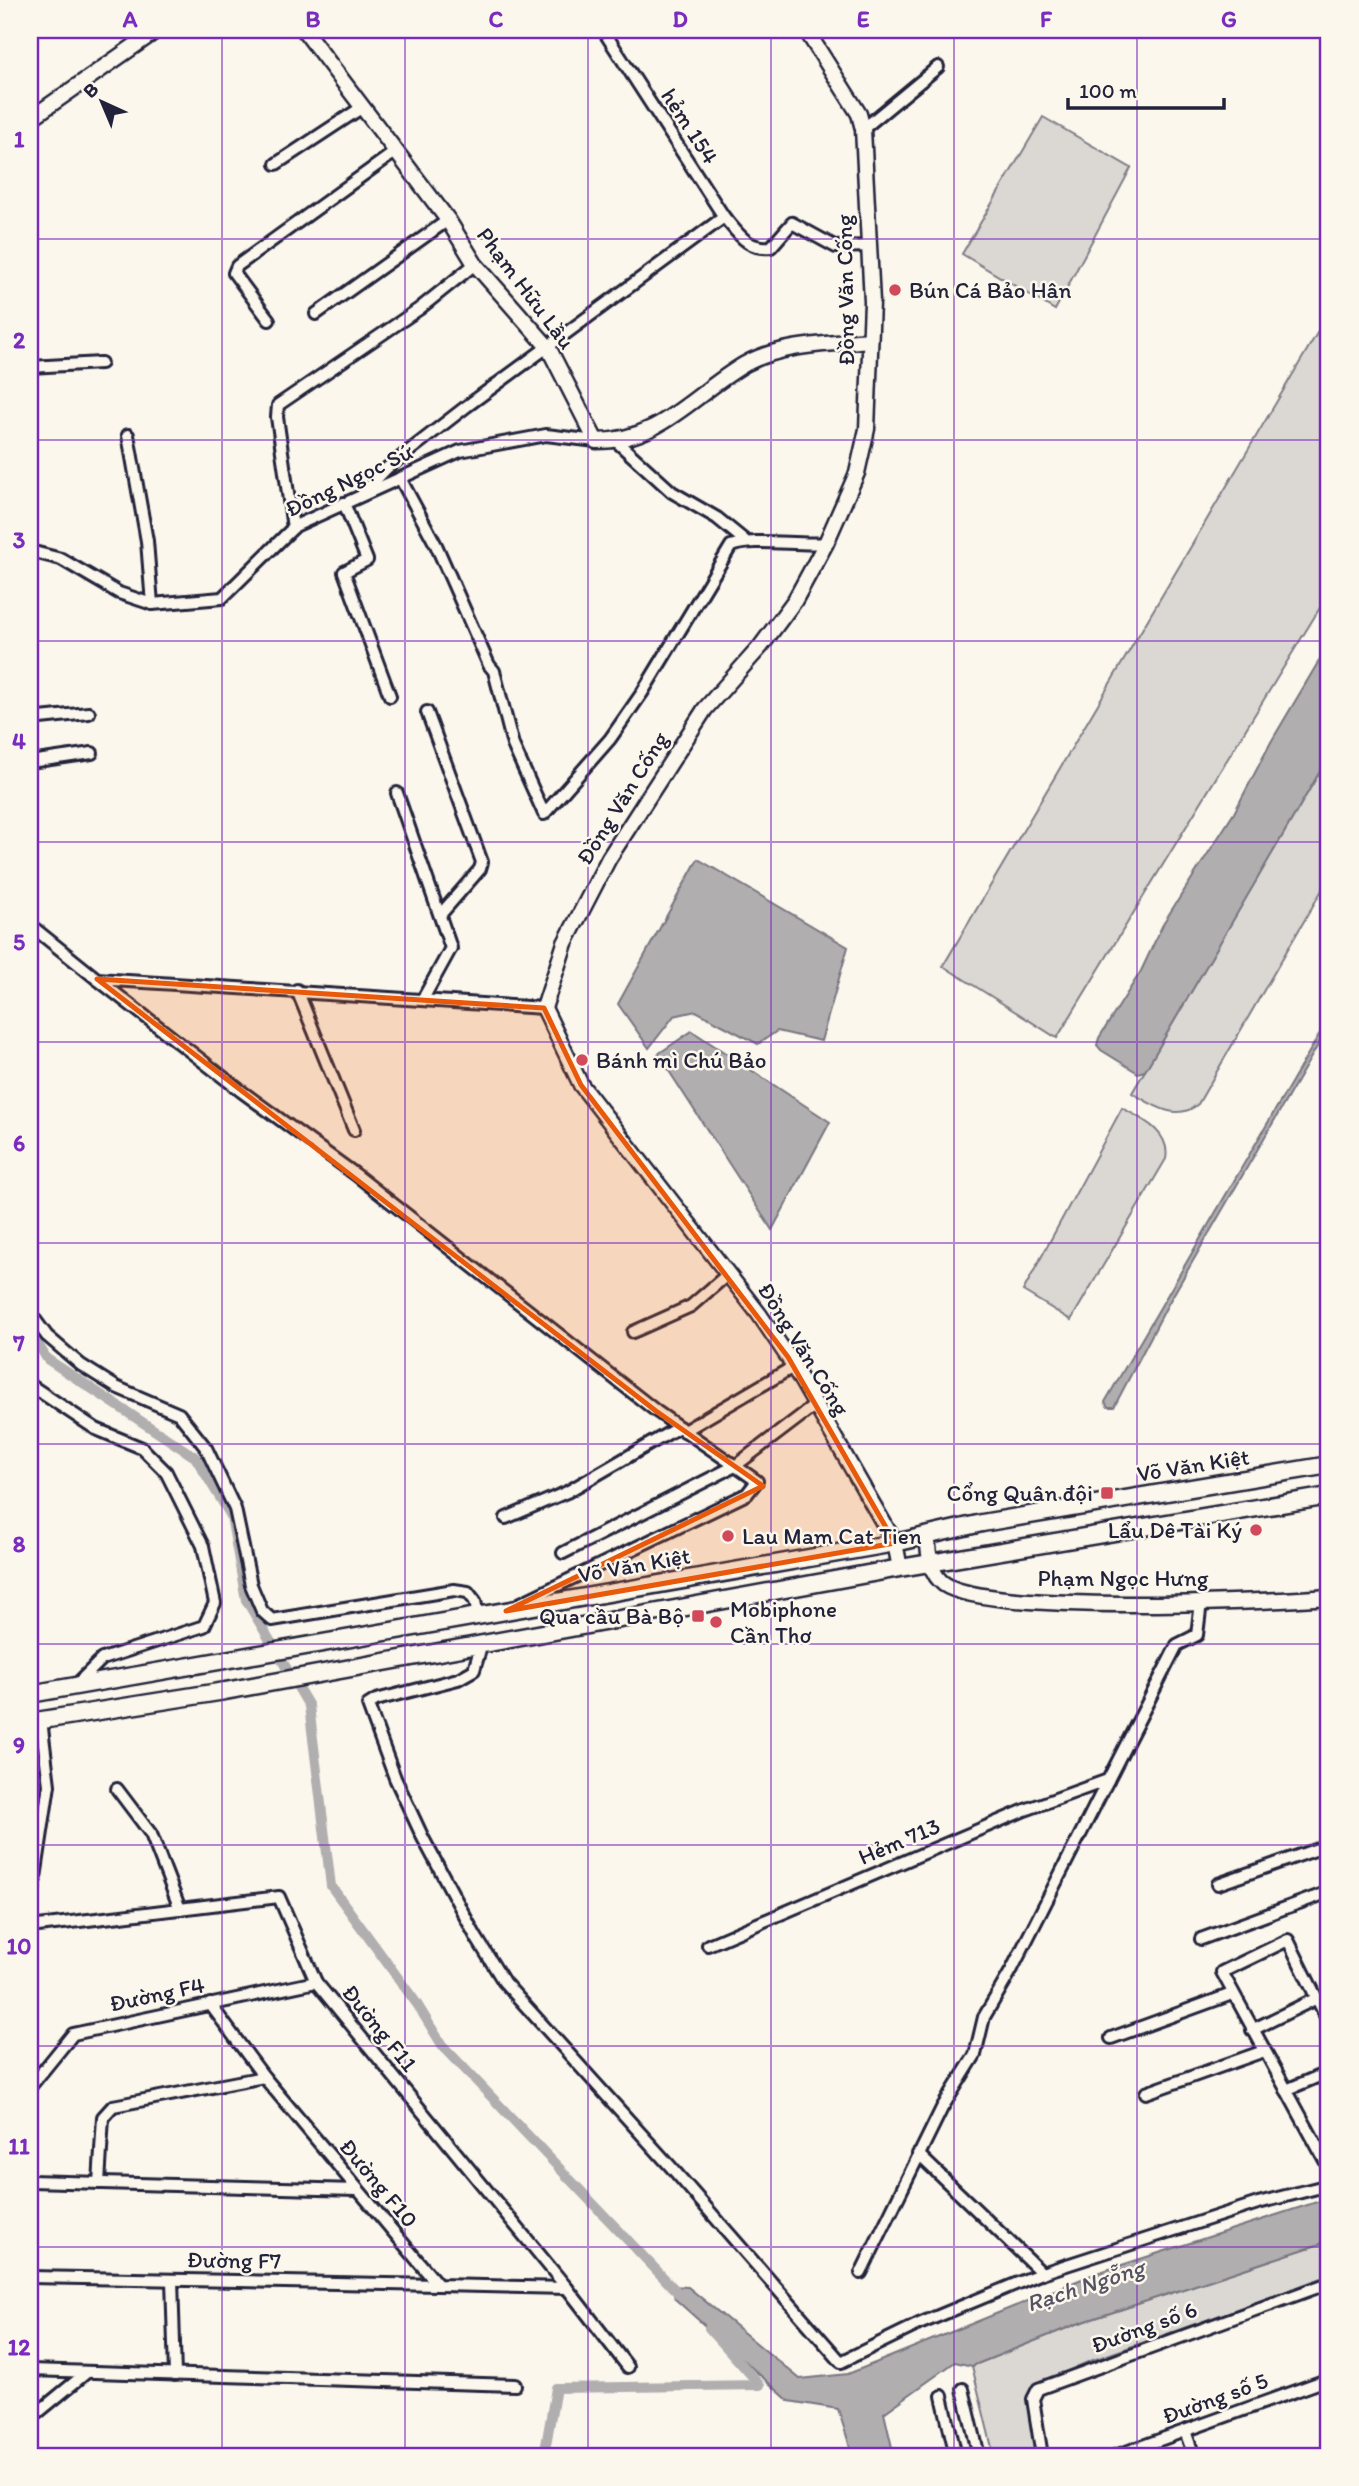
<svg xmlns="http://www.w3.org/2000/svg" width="1359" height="2486" viewBox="0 0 1359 2486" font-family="Itim,sans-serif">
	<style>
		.green { fill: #dbd8d3; stroke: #7e7d87; stroke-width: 2 }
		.water { fill: #b1aeb0; stroke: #787681; stroke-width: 2 }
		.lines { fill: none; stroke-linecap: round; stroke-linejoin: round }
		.canal { stroke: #b1aeb0; stroke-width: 10 }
		.minor-casing { stroke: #22223b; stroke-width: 16 }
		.tertiary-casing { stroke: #22223b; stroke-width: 19 }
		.secondary-casing { stroke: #22223b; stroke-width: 21 }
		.minor { stroke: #fbf7ec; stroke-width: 10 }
		.tertiary { stroke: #fbf7ec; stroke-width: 14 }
		.secondary { stroke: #fbf7ec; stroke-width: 16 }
		.marked { fill: #e8590c; fill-opacity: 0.2; stroke: #e8590c; stroke-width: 5; stroke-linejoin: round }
		.grid { fill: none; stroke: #7b2cbf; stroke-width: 2; stroke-opacity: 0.55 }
		.poi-dot { fill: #d1495b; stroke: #fbf7ec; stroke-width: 2.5 }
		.labels { text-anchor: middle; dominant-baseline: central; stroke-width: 5; stroke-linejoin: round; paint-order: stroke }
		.street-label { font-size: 23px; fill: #22223b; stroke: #fbf7ec }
		.poi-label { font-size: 23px; fill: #22223b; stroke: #fbf7ec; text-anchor: start }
		.water-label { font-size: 24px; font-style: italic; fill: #545364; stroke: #fbf7ec }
		.neatline { fill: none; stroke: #7b2cbf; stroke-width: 2.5 }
		.grid-label { font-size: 23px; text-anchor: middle; font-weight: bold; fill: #7b2cbf }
	</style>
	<rect width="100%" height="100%" fill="#fbf7ec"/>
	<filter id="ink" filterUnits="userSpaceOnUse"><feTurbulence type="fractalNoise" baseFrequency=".0143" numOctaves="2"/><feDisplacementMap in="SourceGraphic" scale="14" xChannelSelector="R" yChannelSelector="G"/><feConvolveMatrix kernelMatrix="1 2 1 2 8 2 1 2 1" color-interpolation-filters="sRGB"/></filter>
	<g filter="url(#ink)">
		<g class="green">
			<path d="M 1043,117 L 1131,168 L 1055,310 L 962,254 Z"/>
			<path d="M 1329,313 L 1329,593 L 1057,1038 L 943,966 Z"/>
			<path d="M 1329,756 L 1329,878 L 1198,1104 C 1177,1123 1151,1104 1132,1093 Z"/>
			<path d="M 1122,1108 C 1142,1119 1171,1132 1166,1159 L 1071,1320 L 1023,1291 Z"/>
			<path d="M 1329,2241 L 1329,2277 L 1090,2361 L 1038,2384 L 1038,2456 L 994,2456 L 972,2366 L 1077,2324 Z"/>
		</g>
		<g class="water">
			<path d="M 1329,644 L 1329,756 L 1145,1071 L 1138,1073 L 1101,1050 L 1097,1045 L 1099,1038 L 1141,971 L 1164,922 L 1234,813 L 1271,742 Z"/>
			<path d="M 698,859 L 848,947 L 821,1041 L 777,1031 L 758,1044 L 696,1011 L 674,1016 L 649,1048 L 618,1004 Z"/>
			<path d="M 1329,1018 L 1329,1026 L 1168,1304 L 1114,1407 L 1108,1407 L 1105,1402 Z"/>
			<path d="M 692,1031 L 830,1122 L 772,1230 L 658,1054 Z"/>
			<path d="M 1329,2198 L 1329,2241 L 1077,2324 L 972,2366 L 955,2362 L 884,2413 L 894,2456 L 853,2456 L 838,2409 L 789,2401 L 675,2299 L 672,2286 L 688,2287 L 800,2379 L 848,2374 L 1094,2274 Z"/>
		</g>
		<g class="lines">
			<g class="canal">
				<path d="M 30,1331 L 47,1359 L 195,1457 L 231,1516 L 246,1600 L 309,1706 L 331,1886 L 417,2004 L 442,2045 L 680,2295"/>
				<path d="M 544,2456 L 556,2388 L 760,2385 L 709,2328"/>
			</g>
			<g class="minor-casing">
				<g id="minor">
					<path d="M 603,30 L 724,217 C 738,233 747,250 771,247 L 792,223 L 836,247 L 869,246"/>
					<path d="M 863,129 L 938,67"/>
					<path d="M 276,164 L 361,108"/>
					<path d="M 316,314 L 448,220"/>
					<path d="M 269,320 L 234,273 L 237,266 L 395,152"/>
					<path d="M 30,367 L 101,363"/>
					<path d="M 128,435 L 147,541 L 152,604"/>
					<path d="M 616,441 L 672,492 L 717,518 L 744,540"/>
					<path d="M 400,478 L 436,545 L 489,665 L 494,671 L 513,745 L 544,814 L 610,739 L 642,693 L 731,546 C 753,537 798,546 826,543"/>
					<path d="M 363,493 L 387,468 L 467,406 L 724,217"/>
					<path d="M 344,503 L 367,560 L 344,572 L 390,696"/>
					<path d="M 293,528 L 277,417 L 278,405 L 419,309 L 475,264"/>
					<path d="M 30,551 L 61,559 L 119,593 L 152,604 L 222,598 L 295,526 L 460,451 L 546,435 L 596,441"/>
					<path d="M 427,712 L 482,862 L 480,869 L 440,915"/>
					<path d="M 30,719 L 89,713"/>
					<path d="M 30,762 L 92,753"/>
					<path d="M 397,793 L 451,948 L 424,997"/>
					<path d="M 30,925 L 97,979 L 544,1008"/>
					<path d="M 97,979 L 241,1091 L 355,1174 L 656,1411 L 757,1481 L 747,1494 L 519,1604"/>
					<path d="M 297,990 L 354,1130"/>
					<path d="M 30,1313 L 47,1336 L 81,1365 L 116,1387 L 179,1414 L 206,1448 L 235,1509 L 251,1585 L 262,1611 L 272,1620 L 454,1590 L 468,1592 L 475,1601 L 478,1616"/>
					<path d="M 633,1332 L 691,1306 L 728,1274"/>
					<path d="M 30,1385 L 96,1429 L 142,1448 L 166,1472 L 203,1546 L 215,1603 L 204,1626 L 102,1659 L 76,1685"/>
					<path d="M 684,1431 L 793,1367"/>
					<path d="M 506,1518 L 567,1492 L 679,1427"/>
					<path d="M 563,1553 L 735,1466 L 814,1406"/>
					<path d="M 482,1643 L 474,1670 L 458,1679 L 376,1700 L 368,1705 L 395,1778 L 423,1838 L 476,1937 L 504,1982 L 671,2167 L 841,2362 L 919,2324 L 1042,2273 L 1258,2203 L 1329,2185"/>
					<path d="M 117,1789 L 151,1834 L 180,1909"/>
					<path d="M 1218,1884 L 1329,1845"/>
					<path d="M 30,1911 L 49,1785 L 41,1720"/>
					<path d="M 30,1927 L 279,1897 L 316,1982 L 567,2288 L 628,2367"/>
					<path d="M 1201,1939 L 1329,1892"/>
					<path d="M 708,1945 L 1025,1810 L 1108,1780 L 1177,1645 L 1197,1635 L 1201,1602"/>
					<path d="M 210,2004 L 264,2077 L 438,2285 L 567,2288"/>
					<path d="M 1329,2023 L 1288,1940 L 1222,1972 L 1329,2168"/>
					<path d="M 1252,2030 L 1317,1998"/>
					<path d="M 1111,2038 L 1232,1994"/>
					<path d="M 30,2087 L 73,2034 L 316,1982"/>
					<path d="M 1286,2090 L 1329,2072"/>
					<path d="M 1146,2093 L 1264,2051"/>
					<path d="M 918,2154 L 1042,2273"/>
					<path d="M 30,2181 L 356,2190"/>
					<path d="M 99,2183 L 103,2117 L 113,2106 L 264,2077"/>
					<path d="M 861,2273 L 942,2108 L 975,2055 L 984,2017 L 1011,1971 L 1108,1780"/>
					<path d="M 30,2277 L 438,2285"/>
					<path d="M 172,2280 L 175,2375"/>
					<path d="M 30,2370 L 515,2385"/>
					<path d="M 963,2389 L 979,2456"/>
					<path d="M 942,2396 L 956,2456"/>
					<path d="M 30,2419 L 86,2373"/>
					<path d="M 1185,2431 L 1194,2456"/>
					<path d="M 1042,2456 L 1033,2399 L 1038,2389 L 1329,2283"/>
					<path d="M 1115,2456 L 1329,2379"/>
				</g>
			</g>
			<g class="tertiary-casing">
				<g id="tertiary">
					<path d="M 304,30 L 448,220 L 475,264 L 548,347 L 596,441 C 661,441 692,395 745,364 C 781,344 830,344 870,340"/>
					<path d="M 806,30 L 859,114 L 863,129 L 872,302 L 867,429 L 857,473 L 826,543 L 795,600 L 761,646 L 705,709 L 609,858 L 565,943 L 544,1008 L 581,1085 L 759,1314 L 788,1357 L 895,1543 L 900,1568"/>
					<path d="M 30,119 L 157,30"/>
					<path d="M 927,1536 C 929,1554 929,1573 944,1584 C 987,1615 1265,1602 1329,1597"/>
				</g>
			</g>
			<g class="secondary-casing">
				<g id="secondary">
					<path d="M 30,1694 L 895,1543 L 982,1523 L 1329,1465"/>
					<path d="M 30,1722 L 225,1691 L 900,1568 L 1329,1496"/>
				</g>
			</g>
			<use href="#minor" class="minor"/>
			<use href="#tertiary" class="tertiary"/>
			<use href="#secondary" class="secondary"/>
		</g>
	</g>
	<path class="marked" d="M 97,979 L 544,1008 L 581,1085 L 788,1357 L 895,1543 L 506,1611 L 763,1486 L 656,1411 Z"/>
	<path class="grid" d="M 222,30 L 222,2456M 405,30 L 405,2456M 588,30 L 588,2456M 771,30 L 771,2456M 954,30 L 954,2456M 1137,30 L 1137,2456M 30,239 L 1329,239M 30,440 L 1329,440M 30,641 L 1329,641M 30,842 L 1329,842M 30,1042 L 1329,1042M 30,1243 L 1329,1243M 30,1444 L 1329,1444M 30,1644 L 1329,1644M 30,1845 L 1329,1845M 30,2046 L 1329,2046M 30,2247 L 1329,2247"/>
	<g class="poi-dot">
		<circle cx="895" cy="290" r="7"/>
		<circle cx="582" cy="1060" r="7"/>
		<rect x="1100" y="1486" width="14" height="14" rx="3.5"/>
		<circle cx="1256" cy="1530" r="7"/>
		<circle cx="728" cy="1536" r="7"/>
		<rect x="691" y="1609" width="14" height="14" rx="3.5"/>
		<circle cx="716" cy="1622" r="7"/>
	</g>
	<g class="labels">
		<g class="street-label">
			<text transform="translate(690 126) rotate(57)">hẻm 154</text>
			<text transform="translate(526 288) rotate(53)">Phạm Hữu Lầu</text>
			<text transform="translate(845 290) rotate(-91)">Đồng Văn Cống</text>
			<text transform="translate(349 480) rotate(-26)">Đồng Ngọc Sứ</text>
			<text transform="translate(622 798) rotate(-58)">Đồng Văn Cống</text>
			<text transform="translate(804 1349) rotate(58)">Đồng Văn Cống</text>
			<text transform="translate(1193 1465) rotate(-9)">Võ Văn Kiệt</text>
			<text transform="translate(634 1565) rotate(-10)">Võ Văn Kiệt</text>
			<text x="1123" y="1578">Phạm Ngọc Hưng</text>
			<text transform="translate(899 1841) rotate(-23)">Hẻm 713</text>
			<text transform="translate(157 1994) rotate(-12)">Đường F4</text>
			<text transform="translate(380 2028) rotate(51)">Đường F11</text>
			<text transform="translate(379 2183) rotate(50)">Đường F10</text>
			<text transform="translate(234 2260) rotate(1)">Đường F7</text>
			<text transform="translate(1144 2327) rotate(-20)">Đường số 6</text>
			<text transform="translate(1215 2398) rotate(-20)">Đường số 5</text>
		</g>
		<g class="poi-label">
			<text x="909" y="290">Bún Cá Bảo Hân</text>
			<text x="596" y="1060">Bánh mì Chú Bảo</text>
			<text x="1093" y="1493" text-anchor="end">Cổng Quân đội</text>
			<text x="1242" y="1530" text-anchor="end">Lẩu Dê Tài Ký</text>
			<text x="742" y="1536">Lau Mam Cat Tien</text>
			<text x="730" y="1609">Mobiphone<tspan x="730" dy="26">Cần Thơ</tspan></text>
			<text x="684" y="1616" text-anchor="end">Qua cầu Bà Bộ</text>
		</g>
		<g class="water-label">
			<text transform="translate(1085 2285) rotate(-18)">Rạch Ngỗng</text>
		</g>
	</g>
	<rect width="1359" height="2486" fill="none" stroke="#fbf7ec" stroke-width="77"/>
	<g transform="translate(102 102) rotate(316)" stroke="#fbf7ec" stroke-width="5" paint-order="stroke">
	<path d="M0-5L12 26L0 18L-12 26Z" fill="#22223b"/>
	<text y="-10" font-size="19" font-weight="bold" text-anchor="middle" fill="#22223b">B</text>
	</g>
	<path d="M1068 98v10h156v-10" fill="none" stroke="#22223b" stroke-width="3.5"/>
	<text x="1079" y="98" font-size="21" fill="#22223b" stroke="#fbf7ec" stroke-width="5" paint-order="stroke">100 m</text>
	<rect x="38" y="38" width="1282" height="2410" class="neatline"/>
	<g class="grid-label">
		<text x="130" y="27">A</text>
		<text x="313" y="27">B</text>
		<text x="496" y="27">C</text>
		<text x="680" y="27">D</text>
		<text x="863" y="27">E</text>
		<text x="1046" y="27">F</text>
		<text x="1229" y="27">G</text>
		<text x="19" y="147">1</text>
		<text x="19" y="348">2</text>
		<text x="19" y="548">3</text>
		<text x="19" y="749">4</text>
		<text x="19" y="950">5</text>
		<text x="19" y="1151">6</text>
		<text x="19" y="1351">7</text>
		<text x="19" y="1552">8</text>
		<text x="19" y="1753">9</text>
		<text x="19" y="1954">10</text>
		<text x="19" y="2154">11</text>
		<text x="19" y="2355">12</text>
	</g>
</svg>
